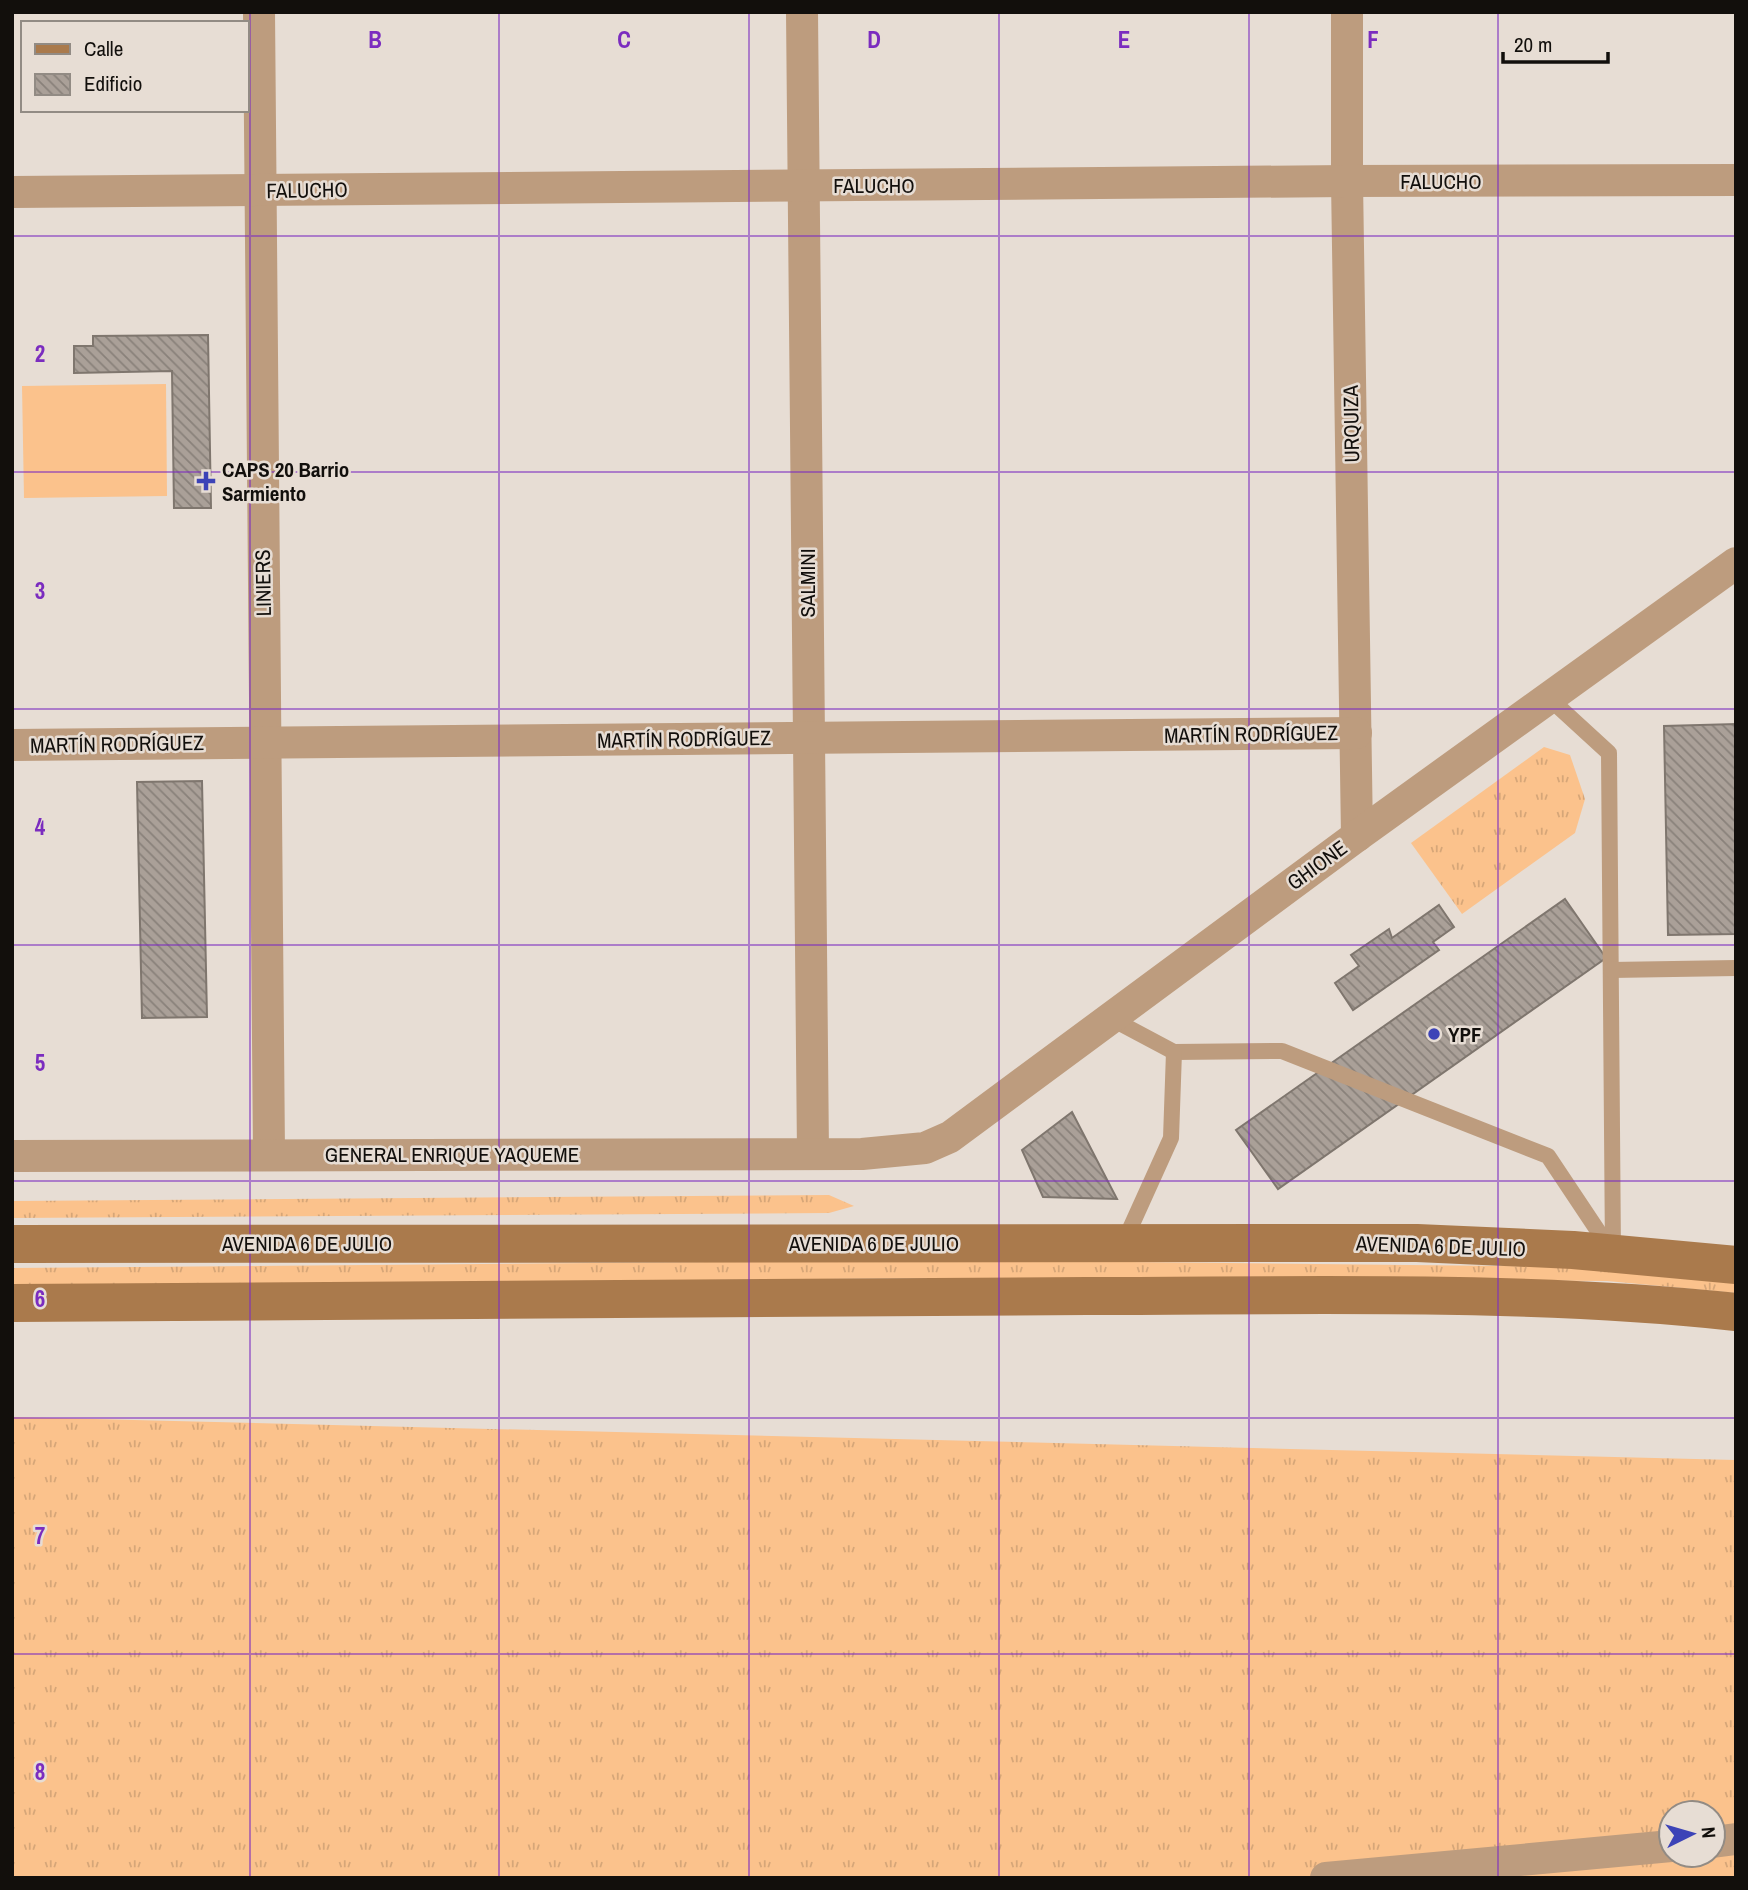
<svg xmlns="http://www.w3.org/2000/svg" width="1748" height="1890" viewBox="0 0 1748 1890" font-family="'Archivo Narrow',sans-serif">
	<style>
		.grass { fill: url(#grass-tufts); fill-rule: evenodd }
		.pitch { fill: #fbc28c }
		.building { fill: url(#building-back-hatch); stroke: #7f766e; stroke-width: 2 }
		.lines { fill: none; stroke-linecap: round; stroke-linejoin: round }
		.service { stroke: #bd9c7e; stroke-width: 16 }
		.minor { stroke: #bd9c7e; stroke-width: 32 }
		.secondary { stroke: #aa7a4c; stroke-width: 38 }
		.grid { fill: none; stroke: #7b2cbf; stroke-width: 2; stroke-opacity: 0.55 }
		.poi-dot { fill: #3c43b7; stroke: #e7ddd4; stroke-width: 2.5 }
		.labels { text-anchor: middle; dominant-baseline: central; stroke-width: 5; stroke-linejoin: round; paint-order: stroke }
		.street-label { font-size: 21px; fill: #120f0c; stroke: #e7ddd4 }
		.poi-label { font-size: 21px; font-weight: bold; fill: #120f0c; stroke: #e7ddd4; text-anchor: start }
		.grid-label { font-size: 23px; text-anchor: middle; font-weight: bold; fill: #7b2cbf; stroke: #e7ddd4; stroke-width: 5; stroke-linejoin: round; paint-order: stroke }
	</style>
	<defs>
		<pattern id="grass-tufts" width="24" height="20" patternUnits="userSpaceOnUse" patternTransform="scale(1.75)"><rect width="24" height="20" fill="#fbc28c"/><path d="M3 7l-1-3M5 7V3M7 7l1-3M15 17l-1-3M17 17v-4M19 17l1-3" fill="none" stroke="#d6a678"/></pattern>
		<pattern id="building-back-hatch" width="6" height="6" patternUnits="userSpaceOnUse" patternTransform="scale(1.75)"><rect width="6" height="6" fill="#aaa098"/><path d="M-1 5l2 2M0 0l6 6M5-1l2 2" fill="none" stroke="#89817a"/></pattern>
	</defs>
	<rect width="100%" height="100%" fill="#e7ddd4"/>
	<g class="grass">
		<path d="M 1544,747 L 1570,755 L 1585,799 L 1575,833 L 1462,914 L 1411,843 Z"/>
		<path d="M 829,1195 L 854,1206 L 829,1213 L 12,1218 L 12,1201 Z"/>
		<path d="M 949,1260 L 1607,1267 L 1736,1283 L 1736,1293 L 1607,1281 L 948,1278 L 12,1286 L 12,1268 Z"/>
		<path d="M 12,1417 L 1736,1460 L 1736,1878 L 12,1878 ZM 1671,1813 L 1713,1813 L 1713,1855 L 1671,1855 Z"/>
	</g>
	<path class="pitch" d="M 166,384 L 167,496 L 24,498 L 22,386 Z"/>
	<g class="building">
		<path d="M 208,335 L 211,508 L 174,508 L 172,371 L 74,373 L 74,346 L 93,346 L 93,336 Z"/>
		<path d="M 1736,724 L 1736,934 L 1668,935 L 1664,726 Z"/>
		<path d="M 202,781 L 207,1017 L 142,1018 L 137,782 Z"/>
		<path d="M 1565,899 L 1606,958 L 1278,1189 L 1236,1130 Z"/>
		<path d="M 1439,905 L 1454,927 L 1433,942 L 1439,950 L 1353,1010 L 1335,983 L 1359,966 L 1351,955 L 1389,929 L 1392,938 Z"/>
		<path d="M 1072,1112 L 1117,1199 L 1043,1197 L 1022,1150 Z"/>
	</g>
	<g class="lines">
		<g class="service">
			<path d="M 1549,698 L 1609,753 L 1613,1254"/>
			<path d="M 1611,970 L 1736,968"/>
			<path d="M 1110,1018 L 1174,1052 L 1282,1051 L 1548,1156 L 1610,1249"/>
			<path d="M 1124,1242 L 1171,1138 L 1174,1052"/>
		</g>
		<g class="minor">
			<path d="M 259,12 L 269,1154"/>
			<path d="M 802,12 L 813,1154"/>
			<path d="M 1347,12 L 1347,181 L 1357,836"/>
			<path d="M 12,192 L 1347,181 L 1736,180"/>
			<path d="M 12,745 L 1356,733"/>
			<path d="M 12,1156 L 862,1154 L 925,1148 L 950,1137 L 1357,836 L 1736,563"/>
			<path d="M 1713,1842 L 1736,1839"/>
			<path d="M 1326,1878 L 1671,1846"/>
		</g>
		<g class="secondary">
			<path d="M 12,1244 L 1417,1243 L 1573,1250 L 1736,1265"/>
			<path d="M 12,1303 C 370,1300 728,1296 1087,1296 C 1303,1296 1521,1289 1736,1312"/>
		</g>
	</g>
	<path class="grid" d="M 250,12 L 250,1878M 499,12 L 499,1878M 749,12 L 749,1878M 999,12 L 999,1878M 1249,12 L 1249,1878M 1498,12 L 1498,1878M 12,236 L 1736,236M 12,472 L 1736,472M 12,709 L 1736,709M 12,945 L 1736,945M 12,1181 L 1736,1181M 12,1418 L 1736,1418M 12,1654 L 1736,1654"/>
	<g class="poi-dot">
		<path d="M202.5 470.5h7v7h7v7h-7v7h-7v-7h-7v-7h7z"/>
		<circle cx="1434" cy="1034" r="7"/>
	</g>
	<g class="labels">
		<g class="street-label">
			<text x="1441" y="181">FALUCHO</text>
			<text x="874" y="185">FALUCHO</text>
			<text transform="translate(307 190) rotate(-1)">FALUCHO</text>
			<text transform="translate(1351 424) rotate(-91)">URQUIZA</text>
			<text transform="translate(263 583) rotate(-91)">LINIERS</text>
			<text transform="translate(807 583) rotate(-90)">SALMINI</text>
			<text transform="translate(1251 734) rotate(-1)">MARTÍN RODRÍGUEZ</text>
			<text transform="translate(684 739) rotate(-1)">MARTÍN RODRÍGUEZ</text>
			<text transform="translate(117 744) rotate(-1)">MARTÍN RODRÍGUEZ</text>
			<text transform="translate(1317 865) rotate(-36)">GHIONE</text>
			<text x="452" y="1154">GENERAL ENRIQUE YAQUEME</text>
			<text x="307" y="1243">AVENIDA 6 DE JULIO</text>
			<text x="874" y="1243">AVENIDA 6 DE JULIO</text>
			<text transform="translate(1441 1246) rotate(2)">AVENIDA 6 DE JULIO</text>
		</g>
		<g class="poi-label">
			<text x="222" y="469">CAPS 20 Barrio<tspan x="222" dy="24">Sarmiento</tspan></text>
			<text x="1448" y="1034">YPF</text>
		</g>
	</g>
	<g class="grid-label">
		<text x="375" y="48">B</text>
		<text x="624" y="48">C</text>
		<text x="874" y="48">D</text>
		<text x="1124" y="48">E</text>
		<text x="1373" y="48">F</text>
		<text x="40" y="362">2</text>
		<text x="40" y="599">3</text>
		<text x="40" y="835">4</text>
		<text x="40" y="1071">5</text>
		<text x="40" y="1307">6</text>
		<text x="40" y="1544">7</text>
		<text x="40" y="1780">8</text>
	</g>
	<rect width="1748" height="1890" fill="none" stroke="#120f0c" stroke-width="28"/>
	<rect x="21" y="21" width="228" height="91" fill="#e7ddd4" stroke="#928b84" stroke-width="2"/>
	<rect x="35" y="44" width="35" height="10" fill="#aa7a4c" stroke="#928b84" stroke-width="2"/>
	<text x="84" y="56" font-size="21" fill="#120f0c">Calle</text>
	<rect x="35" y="74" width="35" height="21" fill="url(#building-back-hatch)" stroke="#928b84" stroke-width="2"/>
	<text x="84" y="91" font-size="21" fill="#120f0c">Edificio</text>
	<g transform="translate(1692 1834) rotate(85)"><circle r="33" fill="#e7ddd4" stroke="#928b84" stroke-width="2"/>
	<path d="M0-5L12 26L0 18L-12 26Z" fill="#3c43b7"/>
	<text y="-10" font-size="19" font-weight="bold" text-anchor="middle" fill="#120f0c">N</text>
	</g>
	<path d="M1503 52v10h105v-10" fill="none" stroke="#120f0c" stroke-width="3.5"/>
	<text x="1514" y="52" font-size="21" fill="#120f0c" stroke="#e7ddd4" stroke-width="5" paint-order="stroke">20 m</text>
</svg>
